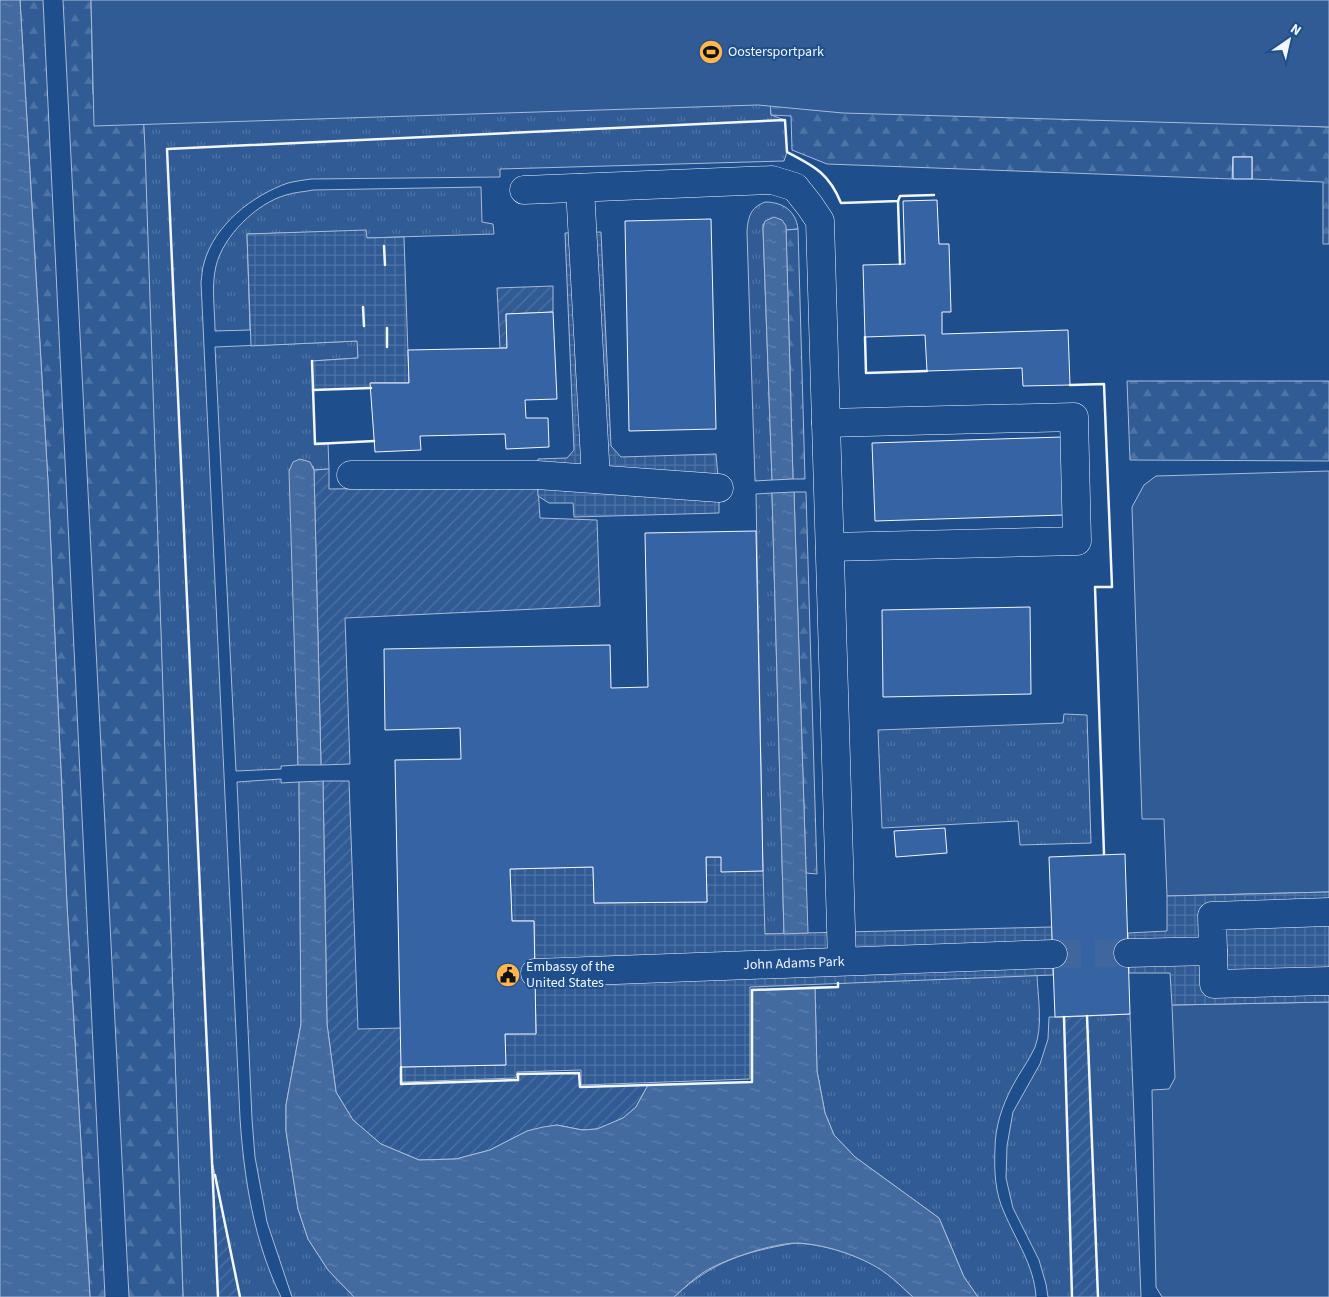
<svg xmlns="http://www.w3.org/2000/svg" width="1329" height="1297" viewBox="0 0 1329 1297" font-family="'Source Sans 3',sans-serif">
	<style>
		.grass { fill: url(#grass-tufts); stroke: #a8bbd7 }
		.forest { fill: url(#forest-firs); stroke: #a8bbd7 }
		.built { fill: #305b95; stroke: #a8bbd7 }
		.garden { fill: url(#garden-furrows); stroke: #a8bbd7 }
		.plaza { fill: url(#plaza-grid); stroke: #a8bbd7 }
		.water { fill: url(#water-ripples); stroke: #a8bbd7 }
		.building { fill: #3563a3; stroke: #f2f6ff }
		.lines { fill: none; stroke-linecap: round; stroke-linejoin: round }
		.minor-tunnel { stroke: #3f679d; stroke-width: 28; stroke-dasharray: 28 14; stroke-linecap: butt }
		.minor-casing { stroke: #f2f6ff; stroke-width: 29 }
		.minor { stroke: #1f4e8c; stroke-width: 28 }
		.wall { stroke: #f2f6ff; stroke-width: 2.5 }
		.labels { text-anchor: middle; dominant-baseline: central; stroke-width: 4; stroke-linejoin: round; paint-order: stroke }
		.poi-label { font-size: 14px; fill: #f2f6ff; stroke: #1f4e8c; text-anchor: start }
		.street-label { font-size: 14px; fill: #f2f6ff; stroke: #1f4e8c }
	</style>
	<defs>
		<pattern id="grass-tufts" width="24" height="20" patternUnits="userSpaceOnUse" patternTransform="scale(1.25)"><rect width="24" height="20" fill="#305b95"/><path d="M3 7l-1-3M5 7V3M7 7l1-3M15 17l-1-3M17 17v-4M19 17l1-3" fill="none" stroke="#4e73a5"/></pattern>
		<pattern id="forest-firs" width="22" height="20" patternUnits="userSpaceOnUse" patternTransform="scale(1.25)"><rect width="22" height="20" fill="#305b95"/><path d="M5 1l3.5 6h-7zM16 11l3.5 6h-7z" fill="#4e73a5"/></pattern>
		<pattern id="garden-furrows" width="10" height="10" patternUnits="userSpaceOnUse" patternTransform="scale(1.25)"><rect width="10" height="10" fill="#305b95"/><path d="M-1 1l2-2M0 10L10 0M9 11l2-2" fill="none" stroke="#4e73a5"/></pattern>
		<pattern id="plaza-grid" width="8" height="8" patternUnits="userSpaceOnUse" patternTransform="scale(1.25)"><rect width="8" height="8" fill="#305b95"/><path d="M0 4h8M4 0v8" fill="none" stroke="#4e73a5"/></pattern>
		<pattern id="water-ripples" width="26" height="14" patternUnits="userSpaceOnUse" patternTransform="scale(1.25)"><rect width="26" height="14" fill="#446ba0"/><path d="M2 4q2-2 4 0t4 0M15 11q2-2 4 0t4 0" fill="none" stroke="#5f81ae"/></pattern>
	</defs>
	<rect width="100%" height="100%" fill="#1f4e8c"/>
	<g class="grass">
		<path d="M 770,101 L 771,115 L 785,120 L 787,152 L 784,161 L 500,169 L 500,177 L 311,179 C 304,180 296,181 288,183 C 253,195 214,225 204,263 C 202,269 202,276 201,282 L 240,1118 C 244,1179 254,1242 281,1297 L 240,1297 L 213,1165 L 218,1297 L 183,1297 L 143,107 Z"/>
		<path d="M 481,187 L 482,222 L 493,224 L 494,234 L 366,238 L 366,231 L 247,234 L 250,330 L 215,331 C 215,310 211,287 216,266 C 223,236 257,203 286,195 C 295,192 304,192 313,190 Z"/>
		<path d="M 765,202 C 783,202 796,211 798,229 L 786,230 L 784,223 L 763,224 L 763,228 L 772,480 L 755,481 L 747,232 C 748,217 750,208 765,202 Z"/>
		<path d="M 358,341 L 358,358 L 312,361 L 315,443 L 328,443 L 329,469 L 314,470 L 313,466 L 290,469 L 298,765 L 281,766 L 281,769 L 236,771 L 215,347 Z"/>
		<path d="M 772,493 L 784,934 L 764,934 L 756,494 Z"/>
		<path d="M 1064,714 L 1087,715 L 1091,843 L 1020,845 L 1018,821 L 882,828 L 878,730 L 1063,723 Z"/>
		<path d="M 281,779 L 281,783 L 299,782 L 301,1024 L 286,1105 L 286,1131 L 298,1209 L 308,1239 L 328,1270 L 354,1297 L 292,1297 L 267,1222 L 255,1157 L 252,1119 L 237,782 Z"/>
		<path d="M 1037,975 C 1038,998 1043,1026 1035,1047 C 1029,1061 1019,1073 1012,1087 C 1002,1106 995,1127 995,1149 C 994,1170 995,1193 1004,1212 C 1016,1241 1034,1265 1036,1297 L 978,1297 L 964,1277 L 939,1218 L 855,1157 L 834,1135 L 825,1113 L 817,1071 L 815,987 L 838,987 L 838,983 Z"/>
		<path d="M 1130,1014 L 1141,1297 L 1098,1297 L 1087,1016 Z"/>
		<path d="M 1049,1017 L 1064,1017 L 1072,1297 L 1048,1297 L 1046,1284 L 1039,1260 L 1013,1208 L 1006,1178 L 1007,1146 L 1013,1112 L 1040,1064 L 1048,1039 Z"/>
		<path d="M 795,1243 C 821,1244 847,1252 870,1263 C 886,1271 900,1285 913,1297 L 674,1297 C 713,1261 744,1252 795,1243 Z"/>
	</g>
	<g class="forest">
		<path d="M 20,0 L 43,0 L 105,1297 L 90,1297 L 67,905 L 48,482 Z"/>
		<path d="M 63,0 L 91,0 L 93,94 L 142,93 L 145,148 L 183,1297 L 129,1297 Z"/>
		<path d="M 770,101 L 1329,127 L 1329,244 L 1323,244 L 1323,182 L 1252,179 L 1252,157 L 1233,157 L 1232,179 L 827,164 L 792,150 L 791,116 L 771,115 Z"/>
		<path d="M 798,229 L 805,479 L 793,479 L 786,230 Z"/>
		<path d="M 1127,381 L 1329,381 L 1329,461 L 1130,460 Z"/>
		<path d="M 794,492 L 806,492 L 817,874 L 806,873 Z"/>
	</g>
	<g class="built">
		<path d="M 91,0 L 1329,0 L 1329,127 L 843,113 L 758,105 L 94,126 Z"/>
		<path d="M 1329,471 L 1329,892 L 1167,896 L 1164,819 L 1142,819 L 1132,507 L 1144,485 L 1156,476 Z"/>
		<path d="M 1329,1002 L 1329,1297 L 1162,1297 L 1156,1287 L 1152,1090 L 1169,1089 L 1175,1078 L 1172,1005 Z"/>
	</g>
	<g class="garden">
		<path d="M 553,286 L 553,312 L 506,314 L 507,348 L 500,348 L 497,288 Z"/>
		<path d="M 329,469 L 329,489 L 538,487 L 540,518 L 597,520 L 600,606 L 345,618 L 350,764 L 321,765 L 314,470 Z"/>
		<path d="M 323,781 L 349,781 L 358,1029 L 401,1028 L 402,1083 L 518,1080 L 518,1074 L 579,1073 L 580,1087 L 648,1085 L 636,1107 L 623,1118 L 612,1123 L 597,1129 L 582,1130 L 557,1125 L 527,1131 L 490,1150 L 456,1159 L 419,1160 L 381,1144 L 353,1120 L 336,1092 L 327,1024 Z"/>
		<path d="M 1087,1016 L 1098,1297 L 1072,1297 L 1064,1017 Z"/>
		<path d="M 212,1163 L 240,1297 L 218,1297 Z"/>
	</g>
	<g class="plaza">
		<path d="M 366,230 L 367,238 L 404,237 L 409,383 L 371,383 L 371,388 L 313,390 L 312,361 L 358,358 L 357,341 L 251,346 L 247,234 Z"/>
		<path d="M 601,232 L 611,446 L 621,457 L 716,454 L 719,488 L 719,513 L 574,517 L 573,503 L 549,503 L 538,496 L 537,475 L 538,459 L 567,458 L 574,450 L 565,233 Z"/>
		<path d="M 706,857 L 721,857 L 763,871 L 765,934 L 1052,927 L 1053,975 L 750,987 L 750,1079 L 581,1085 L 581,1070 L 517,1072 L 516,1078 L 402,1082 L 401,1067 L 505,1065 L 505,1034 L 536,1033 L 534,921 L 512,921 L 510,869 L 593,867 L 594,903 L 707,902 Z"/>
		<path d="M 1329,892 L 1329,1002 L 1172,1005 L 1170,973 L 1129,973 L 1128,933 L 1167,931 L 1167,896 Z"/>
	</g>
	<g class="water">
		<path d="M 0,0 L 20,0 L 48,482 L 67,905 L 90,1297 L 0,1297 Z"/>
		<path d="M 774,217 L 782,220 L 786,226 L 793,479 L 772,480 L 763,228 L 765,221 Z"/>
		<path d="M 300,459 L 310,462 L 314,470 L 321,765 L 298,765 L 289,471 L 293,462 Z"/>
		<path d="M 794,492 L 808,933 L 784,934 L 772,493 Z"/>
		<path d="M 323,781 L 327,1024 L 336,1092 L 353,1120 L 381,1144 L 419,1160 L 456,1159 L 490,1150 L 527,1131 L 543,1127 L 557,1125 L 582,1130 L 597,1129 L 623,1118 L 636,1107 L 648,1085 L 752,1082 L 752,990 L 815,987 L 817,1071 L 825,1113 L 834,1135 L 855,1157 L 939,1218 L 964,1277 L 978,1297 L 913,1297 C 900,1285 887,1272 871,1264 C 851,1253 821,1244 798,1243 C 773,1243 725,1259 704,1272 C 693,1279 684,1288 674,1297 L 354,1297 L 328,1270 L 308,1239 L 298,1209 L 286,1131 L 286,1105 L 301,1024 L 299,782 Z"/>
	</g>
	<g class="building">
		<rect x="1233" y="157" width="19" height="22"/>
		<path d="M 937,200 L 939,244 L 949,244 L 951,312 L 942,312 L 942,334 L 1068,330 L 1070,385 L 1023,386 L 1022,368 L 927,371 L 925,335 L 865,337 L 863,265 L 905,264 L 903,201 Z"/>
		<path d="M 711,219 L 716,429 L 629,431 L 625,221 Z"/>
		<path d="M 553,312 L 557,399 L 525,400 L 526,418 L 548,418 L 549,447 L 506,449 L 505,434 L 420,436 L 421,450 L 375,452 L 370,383 L 409,383 L 408,350 L 507,348 L 506,314 Z"/>
		<path d="M 1062,437 L 1064,515 L 875,521 L 872,443 Z"/>
		<path d="M 756,531 L 763,871 L 721,872 L 721,857 L 706,857 L 707,902 L 594,903 L 593,867 L 510,869 L 512,921 L 534,921 L 536,1034 L 505,1034 L 506,1065 L 401,1067 L 395,760 L 461,759 L 460,728 L 385,730 L 384,649 L 610,645 L 611,688 L 648,687 L 645,533 Z"/>
		<path d="M 1030,607 L 1031,694 L 883,697 L 882,610 Z"/>
		<path d="M 945,828 L 947,853 L 896,857 L 894,831 Z"/>
		<path d="M 1125,854 L 1130,1014 L 1055,1017 L 1049,857 Z"/>
	</g>
	<g class="lines">
		<path class="minor-tunnel" d="M 1053,954 L 1128,953"/>
		<g class="minor-casing">
			<g id="minor">
				<path d="M 580,188 L 596,479"/>
				<path d="M 524,190 L 772,180 L 795,187 L 810,206 L 820,221 L 842,961"/>
				<path d="M 826,423 L 1074,417 L 1077,541 L 830,547"/>
				<path d="M 351,475 L 537,475 L 719,488"/>
				<path d="M 1213,951 L 1214,984 L 1329,981"/>
				<path d="M 1128,953 L 1213,951 L 1212,916 L 1329,912"/>
				<path id="s1" d="M 535,973 L 1053,954"/>
			</g>
		</g>
		<use href="#minor" class="minor"/>
		<g class="wall">
			<path d="M 898,201 L 900,264"/>
			<path d="M 384,246 L 385,265"/>
			<path d="M 363,307 L 364,326"/>
			<path d="M 387,328 L 387,347"/>
			<path d="M 865,337 L 866,373 L 927,371"/>
			<path d="M 312,361 L 315,444 L 374,441"/>
			<path d="M 1070,385 L 1104,384 L 1112,587 L 1095,587 L 1104,854"/>
			<path d="M 313,390 L 371,388"/>
			<path d="M 1087,1016 L 1098,1297"/>
			<path d="M 1064,1017 L 1072,1297"/>
			<path d="M 401,1067 L 401,1084 L 518,1080 L 518,1074 L 579,1073 L 580,1087 L 752,1082 L 752,990 L 838,987 L 838,983"/>
			<path d="M 215,1175 L 240,1297"/>
			<path d="M 218,1297 L 167,149 L 785,120 L 787,152 C 814,166 829,173 841,203 L 898,201 L 900,196 L 934,195"/>
		</g>
	</g>
	<defs>
		<g id="stadium-disc" transform="scale(1.25)"><circle r="9.5" fill="#ffb74d" stroke="#1f4e8c"/><path d="M0-5a6.5 5 0 1 0 0 10a6.5 5 0 1 0 0-10ZM-3.5-1.8h7v3.6h-7Z" fill="#111"/></g>
		<g id="civic-disc" transform="scale(1.25)"><circle r="9.5" fill="#ffb74d" stroke="#1f4e8c"/><path d="M-.6-6.5H3V-4.5H.6V-3L4-1V1h2V6H-6V1h2V-1L-.6-3ZM-1.2 2.5V6h2.4V2.5Z" fill="#111"/></g>
	</defs>
	<g fill-rule="evenodd">
		<use href="#stadium-disc" x="711" y="52"/>
		<use href="#civic-disc" x="508" y="975"/>
	</g>
	<g class="labels">
		<g class="poi-label">
			<text x="728" y="52">Oostersportpark</text>
			<text x="526" y="967">Embassy of the<tspan x="526" dy="16">United States</tspan></text>
		</g>
		<g class="street-label">
			<text stroke="none"><textPath href="#s1" startOffset="259">John Adams Park</textPath></text>
		</g>
	</g>
	<g transform="translate(1289 40) rotate(34)" stroke="#1f4e8c" stroke-width="4" paint-order="stroke">
	<path d="M0-4L9 19L0 12L-9 19Z" fill="#f2f6ff"/>
	<text y="-8" font-size="14" font-weight="bold" text-anchor="middle" fill="#f2f6ff">N</text>
	</g>
</svg>
